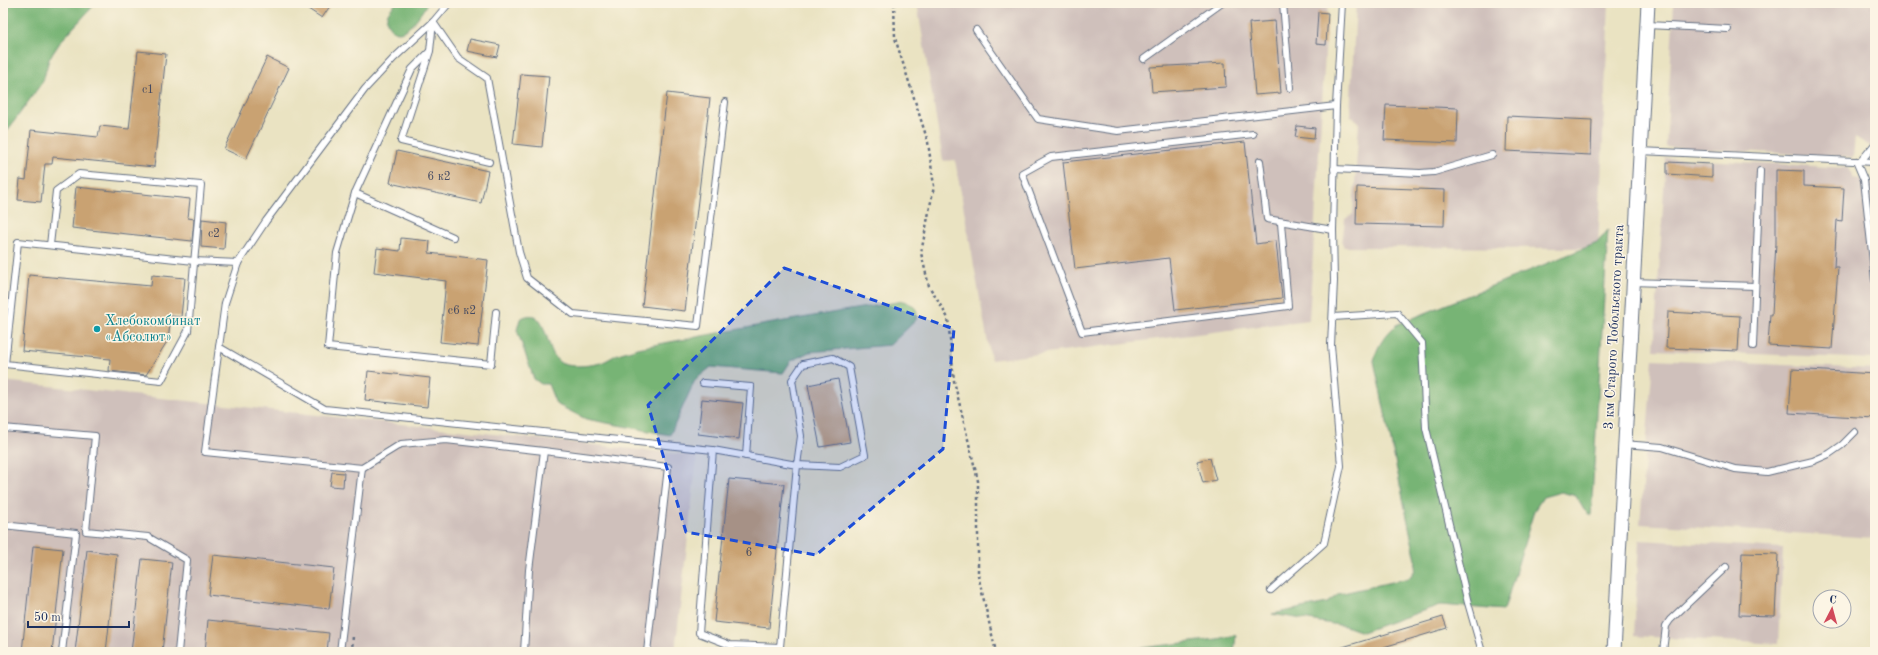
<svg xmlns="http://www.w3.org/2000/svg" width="1878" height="655" viewBox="0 0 1878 655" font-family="'Old Standard TT',serif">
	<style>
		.industrial { fill: #cfc0bb }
		.forest { fill: #77b474; stroke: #497269 }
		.building { fill: #c9a272 }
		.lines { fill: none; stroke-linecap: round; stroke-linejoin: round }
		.service-casing { stroke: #636e81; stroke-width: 8 }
		.minor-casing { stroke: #636e81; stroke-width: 15 }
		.path { stroke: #636e81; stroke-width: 2.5; stroke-dasharray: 3 3; stroke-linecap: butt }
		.service { stroke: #fff; stroke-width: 6 }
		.minor { stroke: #fff; stroke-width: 13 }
		.marked { fill: #1d4ed8; fill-opacity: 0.2; stroke: #1d4ed8; stroke-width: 3; stroke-dasharray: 8 5; stroke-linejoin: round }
		.culture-dot { fill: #0f9aa8; stroke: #fcf5e5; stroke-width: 1.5 }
		.labels { text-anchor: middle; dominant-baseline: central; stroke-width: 3; stroke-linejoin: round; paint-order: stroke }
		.number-label { font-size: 12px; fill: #464c63 }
		.culture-label { font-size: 14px; fill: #0d838f; stroke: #fcf5e5; text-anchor: start }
		.street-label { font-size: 14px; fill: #1b2f5e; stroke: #fcf5e5 }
	</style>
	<rect width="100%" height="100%" fill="#fcf5e5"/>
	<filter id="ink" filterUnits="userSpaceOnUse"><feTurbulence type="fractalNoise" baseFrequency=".025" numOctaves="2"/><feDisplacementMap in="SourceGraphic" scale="8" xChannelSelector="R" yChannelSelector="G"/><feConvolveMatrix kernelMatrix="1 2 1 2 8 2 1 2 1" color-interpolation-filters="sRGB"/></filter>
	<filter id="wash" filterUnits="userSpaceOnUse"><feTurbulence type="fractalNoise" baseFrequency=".012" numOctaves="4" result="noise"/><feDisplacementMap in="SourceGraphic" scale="16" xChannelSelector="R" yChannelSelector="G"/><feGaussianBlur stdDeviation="0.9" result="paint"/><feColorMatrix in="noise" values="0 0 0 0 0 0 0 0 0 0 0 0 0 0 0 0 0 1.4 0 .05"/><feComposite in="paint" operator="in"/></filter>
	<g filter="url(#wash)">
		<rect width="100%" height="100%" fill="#eae3c2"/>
		<g class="industrial">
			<path d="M 917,3 L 1328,3 L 1309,320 L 991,360 L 955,160 L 943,161 Z"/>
			<path d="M 1356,3 L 1609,3 L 1598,248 L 1344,247 L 1342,244 L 1345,219 L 1353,214 L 1359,122 L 1350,115 Z"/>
			<path d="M 1674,3 L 1875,3 L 1875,149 L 1855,137 L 1853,157 L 1666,147 Z"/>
			<path d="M 1666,158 L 1848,168 L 1853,178 L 1875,181 L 1875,359 L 1654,350 Z"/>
			<path d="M 1653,359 L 1875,369 L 1875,538 L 1640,524 Z"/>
			<path d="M 3,381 L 697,456 L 675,652 L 3,652 Z"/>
			<path d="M 1639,540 L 1783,548 L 1778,644 L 1634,636 Z"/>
		</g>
		<g class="forest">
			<path d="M 3,3 L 96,3 L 61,41 L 49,59 L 43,81 L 5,134 L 3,134 Z"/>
			<path d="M 396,3 L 428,3 C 421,12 414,26 403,31 C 394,35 385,25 387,16 C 388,11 393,7 396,3 Z"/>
			<path d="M 1608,230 L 1591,516 L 1584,510 L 1576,496 L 1561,492 L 1543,497 L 1534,511 L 1504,610 L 1440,605 L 1362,632 L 1345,626 L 1272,614 L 1327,603 L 1339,594 L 1409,578 L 1415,570 L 1416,560 L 1374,361 C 1377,345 1385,336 1396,325 L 1597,243 Z"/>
			<path d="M 904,301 L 914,306 L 917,312 L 916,320 L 890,345 L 809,352 L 791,361 L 783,373 L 711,367 L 695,380 L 670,435 L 586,419 L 556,404 L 548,384 L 541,384 L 534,379 L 517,330 L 520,319 C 550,301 543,357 563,364 C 571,367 587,366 596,364 C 604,363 610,358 618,354 C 624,352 632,350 638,348 C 727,331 815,315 904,301 Z"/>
			<path d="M 1236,635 L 1234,652 L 1107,652 L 1217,639 Z"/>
		</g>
		<g id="blocks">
			<g class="building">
				<path d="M 299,3 L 332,3 L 322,18 Z"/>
				<path d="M 1318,12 L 1328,13 L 1326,45 L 1316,44 Z"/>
				<path d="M 1275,21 L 1281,93 L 1255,95 L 1249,23 Z"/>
				<path d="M 470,39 L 500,45 L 497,57 L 467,51 Z"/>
				<path d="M 138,51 L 166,54 L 154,167 L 53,157 L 52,164 L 45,164 L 41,202 L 18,200 L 20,179 L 26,180 L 31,130 L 98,137 L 100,126 L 129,129 Z"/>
				<path d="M 267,57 L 289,68 L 246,159 L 224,149 Z"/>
				<path d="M 1225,63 L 1226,87 L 1152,92 L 1150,67 Z"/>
				<path d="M 521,74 L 549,76 L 542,147 L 513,144 Z"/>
				<path d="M 667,93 L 710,98 L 685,311 L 642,306 Z"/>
				<path d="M 1386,105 L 1458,108 L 1457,143 L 1384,140 Z"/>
				<path d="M 1507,116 L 1592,120 L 1591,155 L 1506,151 Z"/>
				<path d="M 1297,126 L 1315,128 L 1314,139 L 1295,137 Z"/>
				<path d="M 1245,142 L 1256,244 L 1276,241 L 1282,298 L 1175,310 L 1169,258 L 1075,269 L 1063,162 Z"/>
				<path d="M 397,151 L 488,171 L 481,203 L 390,183 Z"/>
				<path d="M 1667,162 L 1712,164 L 1712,177 L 1667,174 Z"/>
				<path d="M 1776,170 L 1804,171 L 1804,186 L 1844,188 L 1842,221 L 1837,220 L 1834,267 L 1838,267 L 1832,349 L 1768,345 L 1770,314 L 1772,314 L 1776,243 Z"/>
				<path d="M 76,187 L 190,199 L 188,218 L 194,219 L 192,241 L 72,228 Z"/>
				<path d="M 1357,187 L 1445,190 L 1444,226 L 1356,224 Z"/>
				<path d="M 202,219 L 226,222 L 224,249 L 201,247 Z"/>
				<path d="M 401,238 L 430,241 L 429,253 L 488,260 L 478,346 L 440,342 L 446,281 L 374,272 L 377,248 L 400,251 Z"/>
				<path d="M 29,275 L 151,286 L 152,275 L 185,278 L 181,317 L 171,316 L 168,340 L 146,375 L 109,371 L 110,359 L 22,351 Z"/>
				<path d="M 1668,312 L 1740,316 L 1738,351 L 1666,348 Z"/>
				<path d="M 1792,369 L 1875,374 L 1875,418 L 1789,413 Z"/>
				<path d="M 368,371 L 430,378 L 427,407 L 365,400 Z"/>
				<path d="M 838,379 L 850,442 L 820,447 L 808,385 Z"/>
				<path d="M 702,399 L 743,403 L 739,439 L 698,434 Z"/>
				<path d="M 1210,458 L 1216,480 L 1203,483 L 1197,461 Z"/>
				<path d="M 332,472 L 344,473 L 343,487 L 330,486 Z"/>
				<path d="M 729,479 L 784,484 L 769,628 L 714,622 Z"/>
				<path d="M 33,546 L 63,549 L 52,652 L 22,652 Z"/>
				<path d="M 87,550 L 117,554 L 106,652 L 75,652 Z"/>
				<path d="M 1742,553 L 1778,554 L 1775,616 L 1739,615 Z"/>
				<path d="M 213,555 L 334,568 L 329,609 L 208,595 Z"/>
				<path d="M 142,559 L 172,562 L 162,652 L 131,652 Z"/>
				<path d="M 1443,617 L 1447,628 L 1367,652 L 1337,652 L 1336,649 Z"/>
				<path d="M 208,620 L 329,633 L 327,652 L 205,652 Z"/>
			</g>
		</g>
	</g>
	<g filter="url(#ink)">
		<use href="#blocks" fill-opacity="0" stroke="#636e81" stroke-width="1"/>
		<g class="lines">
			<g class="service-casing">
				<g id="service">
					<path d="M 449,3 L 433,22 L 394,58 L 365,89 L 266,221 L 238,263 L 225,303 L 219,347 L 325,409 L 713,450 L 699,633 L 730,645 L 780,647 L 797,465 L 801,436 L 792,380 L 803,364 L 833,358 L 849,367 L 865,455 L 840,467 L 797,465 L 713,450"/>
					<path d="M 1283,3 L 1290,88"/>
					<path d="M 1647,25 L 1728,29"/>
					<path d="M 976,30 L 1038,119 L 1118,131 L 1336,106"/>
					<path d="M 429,52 L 412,69 L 355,193 L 453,237"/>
					<path d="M 1144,59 L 1222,3"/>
					<path d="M 1253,134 L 1051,157 L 1022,173 L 1082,332 L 1288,306 L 1281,223"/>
					<path d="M 1640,151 L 1875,162"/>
					<path d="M 1260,161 L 1267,219 L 1333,230 L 1336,106 L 1342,3"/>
					<path d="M 1856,161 L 1864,180 L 1875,280"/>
					<path d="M 1861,161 L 1875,144"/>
					<path d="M 489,162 L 401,141 L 430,51 L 433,22 L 458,58 L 487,78 L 519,252 L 527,278 L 573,314 L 698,326 L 725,102"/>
					<path d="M 1334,169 L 1420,173 L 1434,172 L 1492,155"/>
					<path d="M 355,193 L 337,253 L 328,347 L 491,364 L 496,312"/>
					<path d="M 50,245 L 56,191 L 79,174 L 201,185 L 188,331 L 161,381 L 5,364 L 18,242 L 194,261 L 238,263"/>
					<path d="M 1632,282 L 1755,286"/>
					<path d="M 1333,317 L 1397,313 L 1422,343 L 1426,428 L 1468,603 L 1482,652"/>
					<path d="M 1753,346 L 1760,171"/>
					<path d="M 219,347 L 205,452 L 362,468 L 340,652"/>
					<path d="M 703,383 L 751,387 L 746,456"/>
					<path d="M 3,428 L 95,436 L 86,531 L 148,537 L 187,560 L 178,652"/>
					<path d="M 1623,444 L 1662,447 L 1735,469 L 1767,472 L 1813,461 L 1829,454 L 1842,445 L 1855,432"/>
					<path d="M 362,468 L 401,444 L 446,440 L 544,451 L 668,467 L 647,652"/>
					<path d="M 3,525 L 76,533 L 62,652"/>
					<path d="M 1271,590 L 1324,543 L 1341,466 L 1331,345 L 1334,281 L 1333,230"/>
					<path d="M 524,652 L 529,570 L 544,451"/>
					<path d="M 1663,652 L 1666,626 L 1670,620 L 1726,567"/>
				</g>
			</g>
			<g class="minor-casing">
				<path id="minor" d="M 1614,652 L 1648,3"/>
			</g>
			<g class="path">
				<path d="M 894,3 L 895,38 L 928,142 L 934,186 L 921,253 L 929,286 L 948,318 L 954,381 L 978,481 L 978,575 L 996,652"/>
				<path d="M 352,652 L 353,635"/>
			</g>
			<use href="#service" class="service"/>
			<use href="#minor" class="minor"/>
		</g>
	</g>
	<path class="marked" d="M 784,268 L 954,329 L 943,449 L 816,555 L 686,532 L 648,405 Z"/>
	<circle class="culture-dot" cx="97" cy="329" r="4"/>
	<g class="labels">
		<g class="number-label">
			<text x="148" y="90">с1</text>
			<text x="439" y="177">6 к2</text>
			<text x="214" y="234">с2</text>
			<text x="462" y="311">с6 к2</text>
			<text x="749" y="553">6</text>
		</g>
		<g class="culture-label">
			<text x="105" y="321">Хлебокомбинат<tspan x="105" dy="16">«Абсолют»</tspan></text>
		</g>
		<g class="street-label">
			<text transform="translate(1614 327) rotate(-87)">3 км Старого Тобольского тракта</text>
		</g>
	</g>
	<rect width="1878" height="655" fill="none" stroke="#fcf5e5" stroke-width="16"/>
	<g transform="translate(1832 609) rotate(6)"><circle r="19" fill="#fcf5e5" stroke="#a2a6af"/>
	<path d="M0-3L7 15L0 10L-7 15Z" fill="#d1495b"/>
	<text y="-6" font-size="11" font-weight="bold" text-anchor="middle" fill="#1b2f5e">С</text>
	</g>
	<path d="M28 621v6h101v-6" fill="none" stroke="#1b2f5e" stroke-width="2"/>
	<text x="34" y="621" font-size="12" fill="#1b2f5e" stroke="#fcf5e5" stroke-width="3" paint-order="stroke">50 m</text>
</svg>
